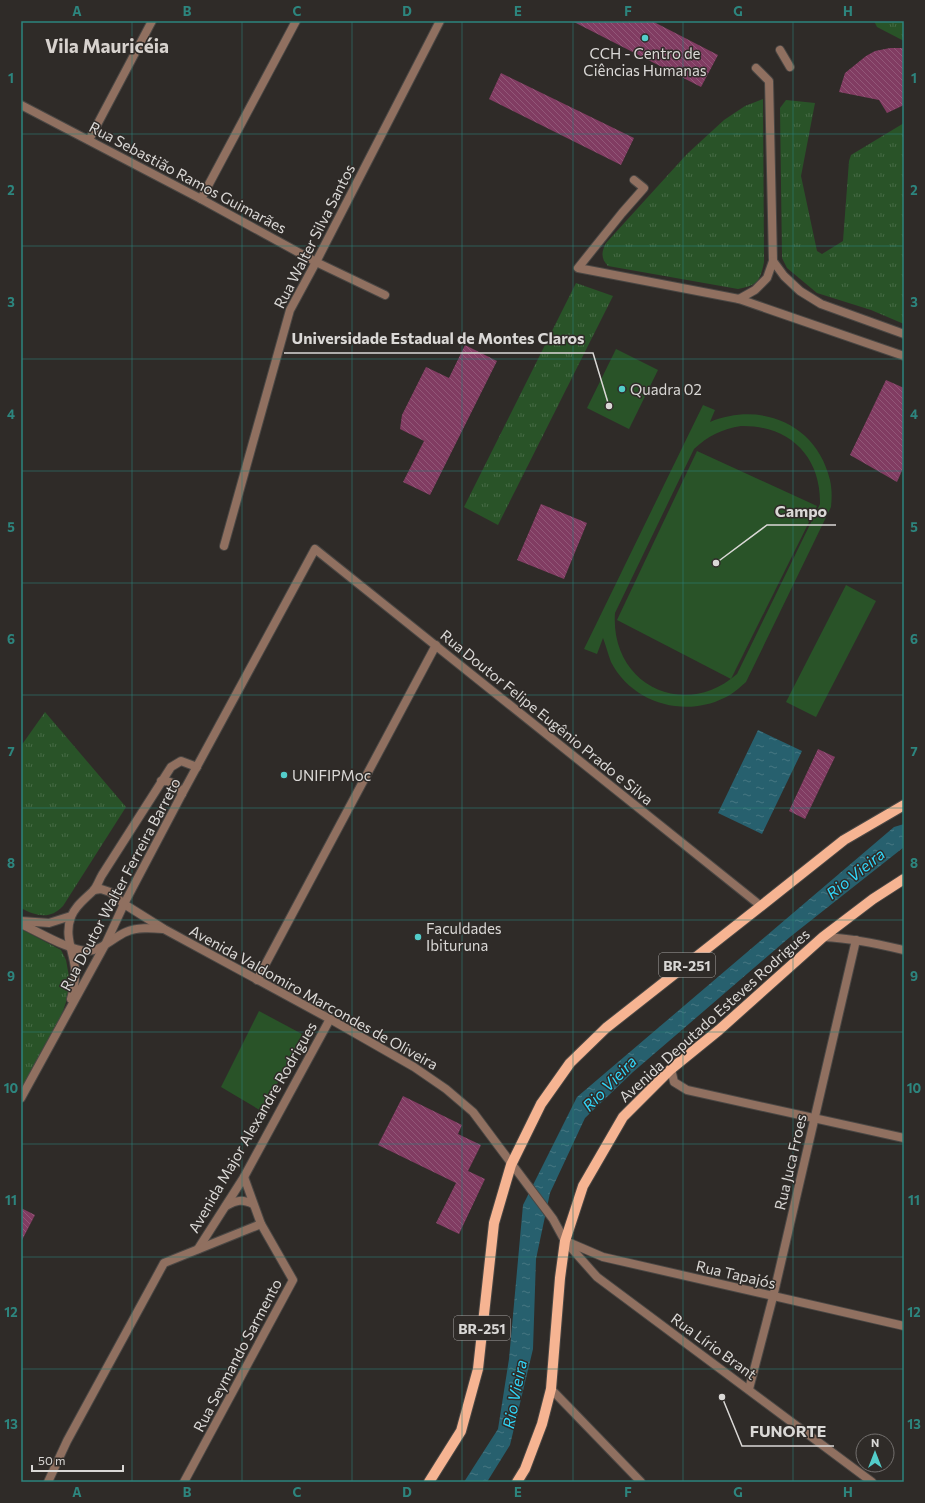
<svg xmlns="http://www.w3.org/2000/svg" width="925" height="1503" viewBox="0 0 925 1503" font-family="Commissioner,sans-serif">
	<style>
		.grass { fill: url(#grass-tufts) }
		.pitch { fill: #295328; fill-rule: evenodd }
		.water { fill: url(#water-ripples) }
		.building { fill: url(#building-back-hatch) }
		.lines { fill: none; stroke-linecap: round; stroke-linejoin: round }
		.minor-casing { stroke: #4a4744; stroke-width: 10 }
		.primary-casing { stroke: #4a4744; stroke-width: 12 }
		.minor { stroke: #907060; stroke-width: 8 }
		.primary { stroke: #f6b492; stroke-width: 10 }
		.grid { fill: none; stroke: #2d857e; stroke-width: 1; stroke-opacity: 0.55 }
		.poi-dot { fill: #53cdca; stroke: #2f2b28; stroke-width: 1.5 }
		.labels { text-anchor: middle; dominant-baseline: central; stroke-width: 3; stroke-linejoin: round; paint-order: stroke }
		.shield { fill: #2f2b28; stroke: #a7a4a2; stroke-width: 1 }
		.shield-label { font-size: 14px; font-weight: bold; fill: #dad8d6 }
		.poi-label { font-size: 15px; fill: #dad8d6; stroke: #2f2b28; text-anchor: start }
		.street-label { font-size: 15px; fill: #dad8d6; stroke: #2f2b28 }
		.water-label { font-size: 16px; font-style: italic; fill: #30d5f8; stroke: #2f2b28 }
		.district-label { font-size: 19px; font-weight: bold; fill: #d7d2ce; stroke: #2f2b28 }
		.leader { fill: none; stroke: #dad8d6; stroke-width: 1.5 }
		.callout-dot { fill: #dad8d6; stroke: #2f2b28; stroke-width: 1.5 }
		.callout-label { font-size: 16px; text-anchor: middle; font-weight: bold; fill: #dad8d6; stroke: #2f2b28; stroke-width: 3; stroke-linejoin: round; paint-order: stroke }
		.neatline { fill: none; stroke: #2d857e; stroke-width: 1.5 }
		.grid-label { font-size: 13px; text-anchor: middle; font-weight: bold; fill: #2d857e }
	</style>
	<defs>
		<pattern id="grass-tufts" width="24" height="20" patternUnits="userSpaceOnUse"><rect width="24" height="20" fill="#295328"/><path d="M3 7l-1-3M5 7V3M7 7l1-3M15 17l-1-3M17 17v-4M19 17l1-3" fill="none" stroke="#476b46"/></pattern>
		<pattern id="water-ripples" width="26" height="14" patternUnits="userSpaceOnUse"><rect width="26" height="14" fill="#27606e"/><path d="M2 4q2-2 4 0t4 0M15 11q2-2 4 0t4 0" fill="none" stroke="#467682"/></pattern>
		<pattern id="building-back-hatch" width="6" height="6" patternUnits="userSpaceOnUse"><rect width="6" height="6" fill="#813c62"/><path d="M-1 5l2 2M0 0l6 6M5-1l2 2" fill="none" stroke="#925778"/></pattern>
	</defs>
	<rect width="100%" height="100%" fill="#2f2b28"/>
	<g class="grass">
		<path d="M 874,21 L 904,21 L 904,41 L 877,27 Z"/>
		<path d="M 763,99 L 764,262 C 760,282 757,285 738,289 L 608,266 C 601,259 601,252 606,243 L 687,154 L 724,120 L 745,106 Z"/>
		<path d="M 786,100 L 815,103 L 801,176 L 817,251 L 822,254 L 843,241 L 849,161 L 851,155 L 904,123 L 904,324 L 871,310 L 817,293 L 787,268 L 782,258 L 780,108 Z"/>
		<path d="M 576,283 L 613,296 L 498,525 L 464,507 Z"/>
		<path d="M 45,712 L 126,807 L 63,906 C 50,920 36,916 21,908 L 21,746 Z"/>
		<path d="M 21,929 L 61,950 L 66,960 L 70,982 L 69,993 L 62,1014 L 21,1089 Z"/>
	</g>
	<g class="pitch">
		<path d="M 616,349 L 658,370 L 629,429 L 587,408 Z"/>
		<path d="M 703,405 L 715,410 L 710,422 C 761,401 817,424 830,480 C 832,489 832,498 831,507 L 746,682 C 739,688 733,694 724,698 C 684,718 632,703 611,662 C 608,654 606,646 603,638 L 597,654 L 584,649 ZM 741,426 C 789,425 821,456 820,504 L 737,674 C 683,721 610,684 615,613 L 694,449 C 708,436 722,429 741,426 Z"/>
		<path d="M 697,451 L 817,506 L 731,679 L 617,620 Z"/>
		<path d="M 846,585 L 876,601 L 816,717 L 786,702 Z"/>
		<path d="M 259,1011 L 302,1034 L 263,1112 L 221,1087 Z"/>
	</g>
	<g class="water">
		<path d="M 758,730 L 802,751 L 762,834 L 718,813 Z"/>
		<path d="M 904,824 L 904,847 L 790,937 L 633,1072 L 585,1118 L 550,1193 L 536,1259 L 533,1349 L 510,1445 L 487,1482 L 464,1482 L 498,1429 L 509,1359 L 523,1205 L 577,1097 L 894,827 Z"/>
	</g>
	<g class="building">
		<path d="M 572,21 L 652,21 L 718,55 L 701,87 Z"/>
		<path d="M 890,48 L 904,48 L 904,105 L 887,113 L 879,100 L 839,92 L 845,73 L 866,56 L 875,51 Z"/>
		<path d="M 501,73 L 634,138 L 621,165 L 489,99 Z"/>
		<path d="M 465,345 L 497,361 L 430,495 L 403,482 L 424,441 L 400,429 L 402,415 L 426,367 L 449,378 Z"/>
		<path d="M 886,380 L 904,388 L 904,466 L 897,482 L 850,455 Z"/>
		<path d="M 541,504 L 587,523 L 564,579 L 517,560 Z"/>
		<path d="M 818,749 L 835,757 L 805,819 L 789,811 Z"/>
		<path d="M 403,1096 L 462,1125 L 458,1134 L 481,1145 L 468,1171 L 485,1179 L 459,1234 L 436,1223 L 456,1183 L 378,1145 Z"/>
		<path d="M 21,1208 L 35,1215 L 21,1242 Z"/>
	</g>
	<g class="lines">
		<g class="minor-casing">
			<g id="minor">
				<path d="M 780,50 L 790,67"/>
				<path d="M 756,68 L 769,81 L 773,261 L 784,276 L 800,291 L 821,304 L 904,334"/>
				<path d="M 21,105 L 201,199 L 316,262 L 385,295"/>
				<path d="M 89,140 L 152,21"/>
				<path d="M 634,180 L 644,188 L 622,213 L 578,268 L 739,299 L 904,356"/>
				<path d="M 201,199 L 296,21"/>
				<path d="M 739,299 L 755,290 L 767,278 L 773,261"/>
				<path d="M 224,546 L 290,310 L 316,262 L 440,21"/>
				<path d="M 161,781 C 173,781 177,784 182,794"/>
				<path d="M 94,890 L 101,889 L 110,892 L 124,904 L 164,929 L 330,1019 L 414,1067 L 446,1089 L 473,1112 L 553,1219 L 565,1241 L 597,1277 L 872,1482"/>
				<path d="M 21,921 L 49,923 L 71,916"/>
				<path d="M 21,924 C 39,932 68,950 87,951 C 101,951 114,937 126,932 C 137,927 151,928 163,929"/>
				<path d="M 823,937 C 851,938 877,944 904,950"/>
				<path d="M 257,980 L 436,645"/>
				<path d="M 71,999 C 74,989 76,979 75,968 C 73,951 64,935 71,917 C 75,906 85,899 93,891 C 97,887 99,880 102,875 L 171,767 L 181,761 L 197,767"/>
				<path d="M 671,1069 L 674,1082 L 687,1090 L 904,1138"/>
				<path d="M 21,1098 L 106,943 L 124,904 L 182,794 L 315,549 L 761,906"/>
				<path d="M 226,1206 C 237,1200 242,1199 253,1204"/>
				<path d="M 568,1242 L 603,1257 L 904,1326"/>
				<path d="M 198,1249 L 244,1177 L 330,1019"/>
				<path d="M 551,1389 L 641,1482"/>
				<path d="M 749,1389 L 773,1297 L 856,940"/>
				<path d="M 48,1482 L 67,1441 L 164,1263 L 261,1224"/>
				<path d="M 184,1482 L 293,1280 L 261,1224 L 244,1177"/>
			</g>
		</g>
		<g class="primary-casing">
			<g id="primary">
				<path d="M 429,1482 L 461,1431 L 478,1369 L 494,1223 L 511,1165 L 541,1104 L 570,1063 L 606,1028 L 761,906 L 844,840 L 904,805"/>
				<path d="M 517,1482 L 525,1469 L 542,1424 L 551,1389 L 560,1278 L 565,1241 L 583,1186 L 623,1117 L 671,1069 L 719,1030 L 823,937 L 873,899 L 904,879"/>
			</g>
		</g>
		<use href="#minor" class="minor"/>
		<use href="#primary" class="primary"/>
	</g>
	<path class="grid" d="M 132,21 L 132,1482M 242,21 L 242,1482M 352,21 L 352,1482M 462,21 L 462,1482M 573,21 L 573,1482M 683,21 L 683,1482M 793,21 L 793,1482M 21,134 L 904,134M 21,246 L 904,246M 21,359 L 904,359M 21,471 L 904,471M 21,583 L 904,583M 21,695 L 904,695M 21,808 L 904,808M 21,920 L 904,920M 21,1032 L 904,1032M 21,1144 L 904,1144M 21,1257 L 904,1257M 21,1369 L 904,1369"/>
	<g class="poi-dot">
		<circle cx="645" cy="38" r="4"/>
		<circle cx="622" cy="389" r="4"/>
		<circle cx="284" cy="775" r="4"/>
		<circle cx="418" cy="937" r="4"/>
	</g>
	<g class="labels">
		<g class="shield">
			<rect x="659" y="953" width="56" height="24" rx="3"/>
			<rect x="454" y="1316" width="56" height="24" rx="3"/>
		</g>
		<g class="shield-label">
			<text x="687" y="965">BR-251</text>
			<text x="482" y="1328">BR-251</text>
		</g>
		<g class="poi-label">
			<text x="645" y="53" text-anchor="middle">CCH - Centro de<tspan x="645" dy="17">Ciências Humanas</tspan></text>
			<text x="630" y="389">Quadra 02</text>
			<text x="292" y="775">UNIFIPMoc</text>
			<text x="426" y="928">Faculdades<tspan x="426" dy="17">Ibituruna</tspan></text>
		</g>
		<g class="street-label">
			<text transform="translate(188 177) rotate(28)">Rua Sebastião Ramos Guimarães</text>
			<text transform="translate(314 236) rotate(-63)">Rua Walter Silva Santos</text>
			<text transform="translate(547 717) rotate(39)">Rua Doutor Felipe Eugênio Prado e Silva</text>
			<text transform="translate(120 884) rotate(-62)">Rua Doutor Walter Ferreira Barreto</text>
			<text transform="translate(314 997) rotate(29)">Avenida Valdomiro Marcondes de Oliveira</text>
			<text transform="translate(714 1015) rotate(-42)">Avenida Deputado Esteves Rodrigues</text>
			<text transform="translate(252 1127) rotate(-60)">Avenida Major Alexandre Rodrigues</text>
			<text transform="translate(790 1162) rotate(-77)">Rua Juca Froes</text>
			<text transform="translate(736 1274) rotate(13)">Rua Tapajós</text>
			<text transform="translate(714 1346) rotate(36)">Rua Lírio Brant</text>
			<text transform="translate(237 1355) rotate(-62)">Rua Seymando Sarmento</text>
		</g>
		<g class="water-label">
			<text transform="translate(855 873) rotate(-39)">Rio Vieira</text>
			<text transform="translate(609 1083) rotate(-46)">Rio Vieira</text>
			<text transform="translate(514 1394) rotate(-79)">Rio Vieira</text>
		</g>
		<g class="district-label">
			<text x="107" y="45">Vila Mauricéia</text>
		</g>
	</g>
	<path class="leader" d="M609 406L593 353H284M716 563L767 525H836M722 1397L742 1446H834"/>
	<g class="callout-dot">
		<circle cx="609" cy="406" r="4"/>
		<circle cx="716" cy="563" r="4"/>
		<circle cx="722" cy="1397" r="4"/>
	</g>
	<g class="callout-label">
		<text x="438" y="344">Universidade Estadual de Montes Claros</text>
		<text x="801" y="517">Campo</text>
		<text x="788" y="1437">FUNORTE</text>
	</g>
	<rect width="925" height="1503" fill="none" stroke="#2f2b28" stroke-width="44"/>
	<g transform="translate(875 1453)"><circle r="19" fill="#2f2b28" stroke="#73706e"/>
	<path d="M0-3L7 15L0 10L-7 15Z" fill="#53cdca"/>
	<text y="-6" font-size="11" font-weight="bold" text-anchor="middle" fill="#dad8d6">N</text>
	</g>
	<path d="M32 1465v6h91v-6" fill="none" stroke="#dad8d6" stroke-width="2"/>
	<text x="38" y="1465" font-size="12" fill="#dad8d6" stroke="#2f2b28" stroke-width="3" paint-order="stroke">50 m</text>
	<rect x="22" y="22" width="881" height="1459" class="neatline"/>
	<g class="grid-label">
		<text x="77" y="16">A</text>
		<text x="187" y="16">B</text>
		<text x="297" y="16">C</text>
		<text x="407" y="16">D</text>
		<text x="518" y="16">E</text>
		<text x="628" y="16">F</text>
		<text x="738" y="16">G</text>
		<text x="848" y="16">H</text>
		<text x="11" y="83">1</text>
		<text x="914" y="83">1</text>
		<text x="11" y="195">2</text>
		<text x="914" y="195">2</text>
		<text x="11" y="307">3</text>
		<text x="914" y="307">3</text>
		<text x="11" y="419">4</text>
		<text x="914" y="419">4</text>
		<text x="11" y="532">5</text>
		<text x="914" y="532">5</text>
		<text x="11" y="644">6</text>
		<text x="914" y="644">6</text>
		<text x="11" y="756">7</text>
		<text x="914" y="756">7</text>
		<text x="11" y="868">8</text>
		<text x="914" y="868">8</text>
		<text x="11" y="981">9</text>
		<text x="914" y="981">9</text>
		<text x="11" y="1093">10</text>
		<text x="914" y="1093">10</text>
		<text x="11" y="1205">11</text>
		<text x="914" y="1205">11</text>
		<text x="11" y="1317">12</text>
		<text x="914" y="1317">12</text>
		<text x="11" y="1429">13</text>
		<text x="914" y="1429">13</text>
		<text x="77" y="1497">A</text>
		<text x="187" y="1497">B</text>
		<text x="297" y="1497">C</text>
		<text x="407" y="1497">D</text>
		<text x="518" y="1497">E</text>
		<text x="628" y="1497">F</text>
		<text x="738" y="1497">G</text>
		<text x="848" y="1497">H</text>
	</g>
</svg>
